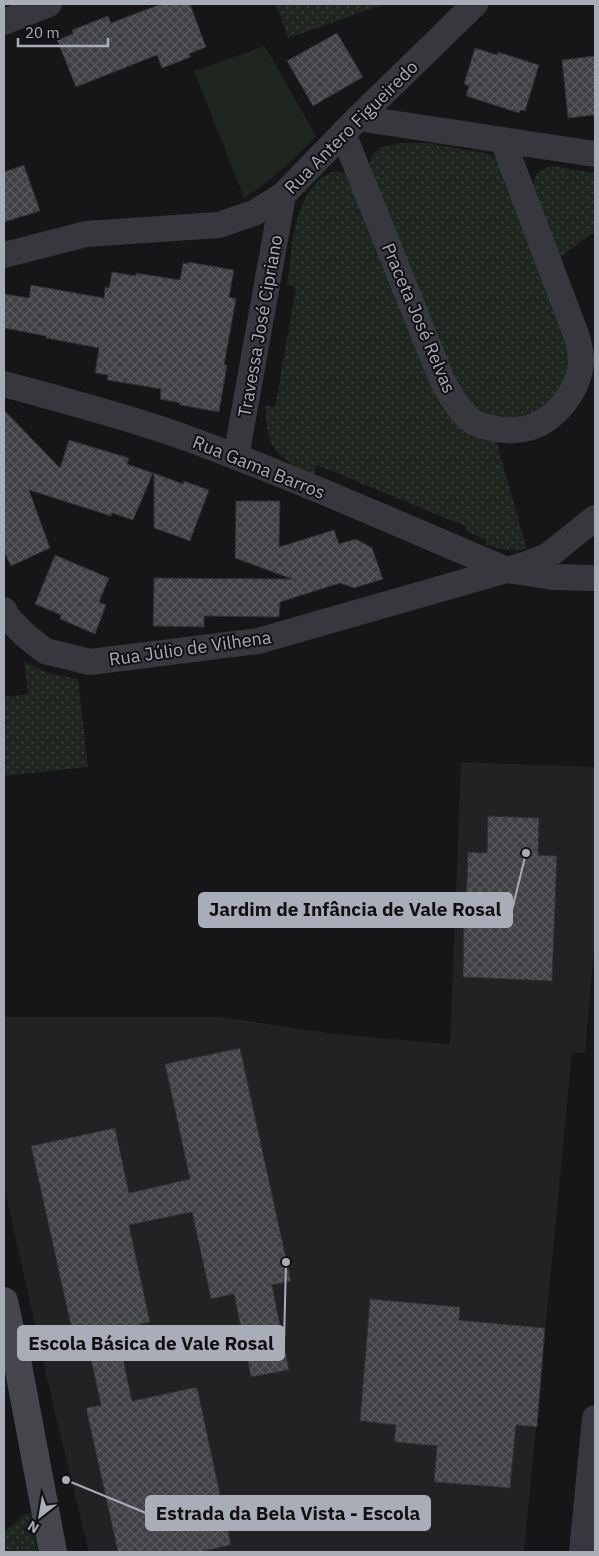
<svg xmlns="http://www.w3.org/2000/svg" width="599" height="1556" viewBox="0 0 599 1556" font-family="'IBM Plex Sans',sans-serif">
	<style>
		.built { fill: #222225 }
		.grass { fill: url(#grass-dots) }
		.green { fill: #1e261f }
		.building { fill: url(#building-cross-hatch); stroke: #303034 }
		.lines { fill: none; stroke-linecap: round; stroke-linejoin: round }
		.street { stroke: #37383d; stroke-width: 26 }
		.secondary { stroke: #45474d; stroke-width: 28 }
		.labels { text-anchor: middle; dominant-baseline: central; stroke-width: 4; stroke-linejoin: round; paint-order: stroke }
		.street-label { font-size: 18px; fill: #a8adb8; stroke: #111113 }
		.leader { fill: none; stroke: #a8adb8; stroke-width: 2 }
		.callout-dot { fill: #a8adb8; stroke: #111113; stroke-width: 2 }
		.callout { fill: #a8adb8; stroke: #a8adb8; stroke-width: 2 }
		.callout-label { font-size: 19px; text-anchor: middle; font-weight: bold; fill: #111 }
	</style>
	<defs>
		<pattern id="grass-dots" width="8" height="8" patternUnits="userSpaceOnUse" patternTransform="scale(1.25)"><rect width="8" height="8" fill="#1e261f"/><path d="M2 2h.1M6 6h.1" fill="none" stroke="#3c433d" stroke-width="1.8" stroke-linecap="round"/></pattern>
		<pattern id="building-cross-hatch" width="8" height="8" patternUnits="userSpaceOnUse" patternTransform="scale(1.25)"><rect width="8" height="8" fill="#404145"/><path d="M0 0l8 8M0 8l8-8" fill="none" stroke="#595a5e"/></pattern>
	</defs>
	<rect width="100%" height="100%" fill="#161618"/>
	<path class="built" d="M 461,762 L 595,767 L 595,939 L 585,1053 L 572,1053 L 524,1552 L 89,1552 L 53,1405 L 4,1186 L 4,1017 L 221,1017 L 335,1034 L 450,1044 Z"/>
	<g class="grass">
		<path d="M 276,4 L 385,4 L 288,38 Z"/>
		<path d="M 401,143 L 428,143 L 490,154 L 499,161 L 572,345 L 573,366 L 558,401 L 516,425 L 463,404 L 369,170 C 370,148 382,146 401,143 Z"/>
		<path d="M 552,166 L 595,173 L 595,231 L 560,258 L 534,189 C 533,174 538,170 552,166 Z"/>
		<path d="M 331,172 L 341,172 L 350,177 L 435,389 L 496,440 L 527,549 C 512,553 500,549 485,545 L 486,540 L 466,531 L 467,527 L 317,465 L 314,474 C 277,460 265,447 266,406 L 275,407 L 296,288 L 287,285 C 292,249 293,190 331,172 Z"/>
		<path d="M 24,661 C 41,672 58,676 78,679 L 88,767 L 4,776 L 4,697 L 28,694 Z"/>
		<path d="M 32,1513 L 37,1552 L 4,1552 L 4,1532 L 25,1514 Z"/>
	</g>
	<path class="green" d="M 265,46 L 316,136 C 294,160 271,181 244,198 L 194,71 Z"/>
	<g class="building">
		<path d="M 161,4 L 190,4 L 206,47 L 189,54 L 191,57 L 162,68 L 157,55 L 76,87 L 57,40 L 73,34 L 72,30 L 108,16 L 111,23 Z"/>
		<path d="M 337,33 L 363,77 L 313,106 L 287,61 Z"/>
		<path d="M 475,48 L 497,55 L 498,52 L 539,65 L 525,111 L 520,110 L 519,113 L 466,96 L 469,86 L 464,84 Z"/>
		<path d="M 595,56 L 595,115 L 568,118 L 562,60 Z"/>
		<path d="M 24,165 L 40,211 L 4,222 L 4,172 Z"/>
		<path d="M 188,262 L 234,270 L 229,297 L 236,299 L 224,365 L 227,365 L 219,412 L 180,405 L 180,403 L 160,399 L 161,389 L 107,380 L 108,375 L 95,373 L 99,348 L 46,338 L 46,336 L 4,328 L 4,294 L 29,298 L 31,285 L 104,298 L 105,287 L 109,288 L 112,272 L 136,276 L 136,273 L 180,280 L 183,263 L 188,264 Z"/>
		<path d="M 4,410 L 60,468 L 69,440 L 129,458 L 127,464 L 153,473 L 133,520 L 112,513 L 111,516 L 29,490 L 50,548 L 11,566 L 4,552 Z"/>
		<path d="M 154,473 L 183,484 L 184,481 L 209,490 L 190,541 L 154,528 Z"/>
		<path d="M 236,501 L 280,501 L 279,547 L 334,530 L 339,544 L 356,539 L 372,548 L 383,579 L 354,588 L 340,583 L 280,602 L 279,617 L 204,616 L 204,627 L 153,626 L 154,578 L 292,579 L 235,558 Z"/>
		<path d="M 55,555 L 109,578 L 99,602 L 106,605 L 95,634 L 60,619 L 61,615 L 35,604 Z"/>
		<path d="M 488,816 L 539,818 L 538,855 L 557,856 L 552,981 L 463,977 L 464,909 L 466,909 L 468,852 L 487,853 Z"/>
		<path d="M 240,1048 L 291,1281 L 272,1285 L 289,1370 L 251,1377 L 234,1294 L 211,1299 L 192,1212 L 129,1225 L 150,1322 L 117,1330 L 132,1401 L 197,1387 L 231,1545 L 199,1552 L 118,1552 L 86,1408 L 101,1405 L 87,1341 L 75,1344 L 31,1146 L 115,1128 L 129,1193 L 190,1179 L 165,1064 Z"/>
		<path d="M 370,1299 L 460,1307 L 459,1320 L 545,1328 L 537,1427 L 516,1425 L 510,1488 L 434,1482 L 437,1446 L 394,1442 L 396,1425 L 360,1421 Z"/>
	</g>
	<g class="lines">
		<g class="street">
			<path d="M 4,22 L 49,4"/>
			<path d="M 358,118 L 595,154"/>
			<path d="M 343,133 L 442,380 C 449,393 462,416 475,423 C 489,429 509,432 524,429 C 553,424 578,392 581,363 C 582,355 579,345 577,337 L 503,141"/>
			<path d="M 4,255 L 86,234 L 219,225 L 254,213 L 283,195 L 358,118 L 475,4"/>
			<path d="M 4,384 C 62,400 121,415 178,435 C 289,475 398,524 507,570 L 553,577 L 595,578"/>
			<path d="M 236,457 L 283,195"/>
			<path d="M 4,610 L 9,619 L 26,636 L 45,651 L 90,662 L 258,641 L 527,564 L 549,555 L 595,518"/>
			<path d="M 582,1552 L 595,1418"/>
		</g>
		<path class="secondary" d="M 4,1301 L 18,1365 L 53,1552"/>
	</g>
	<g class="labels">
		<g class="street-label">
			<text transform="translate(351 127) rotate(-45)">Rua Antero Figueiredo</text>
			<text transform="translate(419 318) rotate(67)">Praceta José Relvas</text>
			<text transform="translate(260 326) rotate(-80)">Travessa José Cipriano</text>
			<text transform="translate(259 467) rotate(22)">Rua Gama Barros</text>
			<text transform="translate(190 648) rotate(-8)">Rua Júlio de Vilhena</text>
		</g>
	</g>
	<path class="leader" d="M526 853L512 910M286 1262L284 1343M66 1480L146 1513"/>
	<g class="callout-dot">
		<circle cx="526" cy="853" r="5"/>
		<circle cx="286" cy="1262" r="5"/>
		<circle cx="66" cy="1480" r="5"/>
	</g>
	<g class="callout">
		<rect x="199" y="893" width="313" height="34" rx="5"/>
		<rect x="18" y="1326" width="266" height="34" rx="5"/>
		<rect x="146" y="1496" width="284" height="34" rx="5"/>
	</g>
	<g class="callout-label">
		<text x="355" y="916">Jardim de Infância de Vale Rosal</text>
		<text x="151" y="1350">Escola Básica de Vale Rosal</text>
		<text x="288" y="1520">Estrada da Bela Vista - Escola</text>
	</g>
	<rect width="599" height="1556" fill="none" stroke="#a8adb8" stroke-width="10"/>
	<g transform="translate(40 1516) rotate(211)" stroke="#111113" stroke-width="4" paint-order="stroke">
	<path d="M0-4L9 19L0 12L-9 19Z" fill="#a8adb8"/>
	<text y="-8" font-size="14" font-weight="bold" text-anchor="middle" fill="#a8adb8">N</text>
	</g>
	<path d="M18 38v8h90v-8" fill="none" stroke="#a8adb8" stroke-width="2.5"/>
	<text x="25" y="38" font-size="15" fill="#a8adb8" stroke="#111113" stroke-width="4" paint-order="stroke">20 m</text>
</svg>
